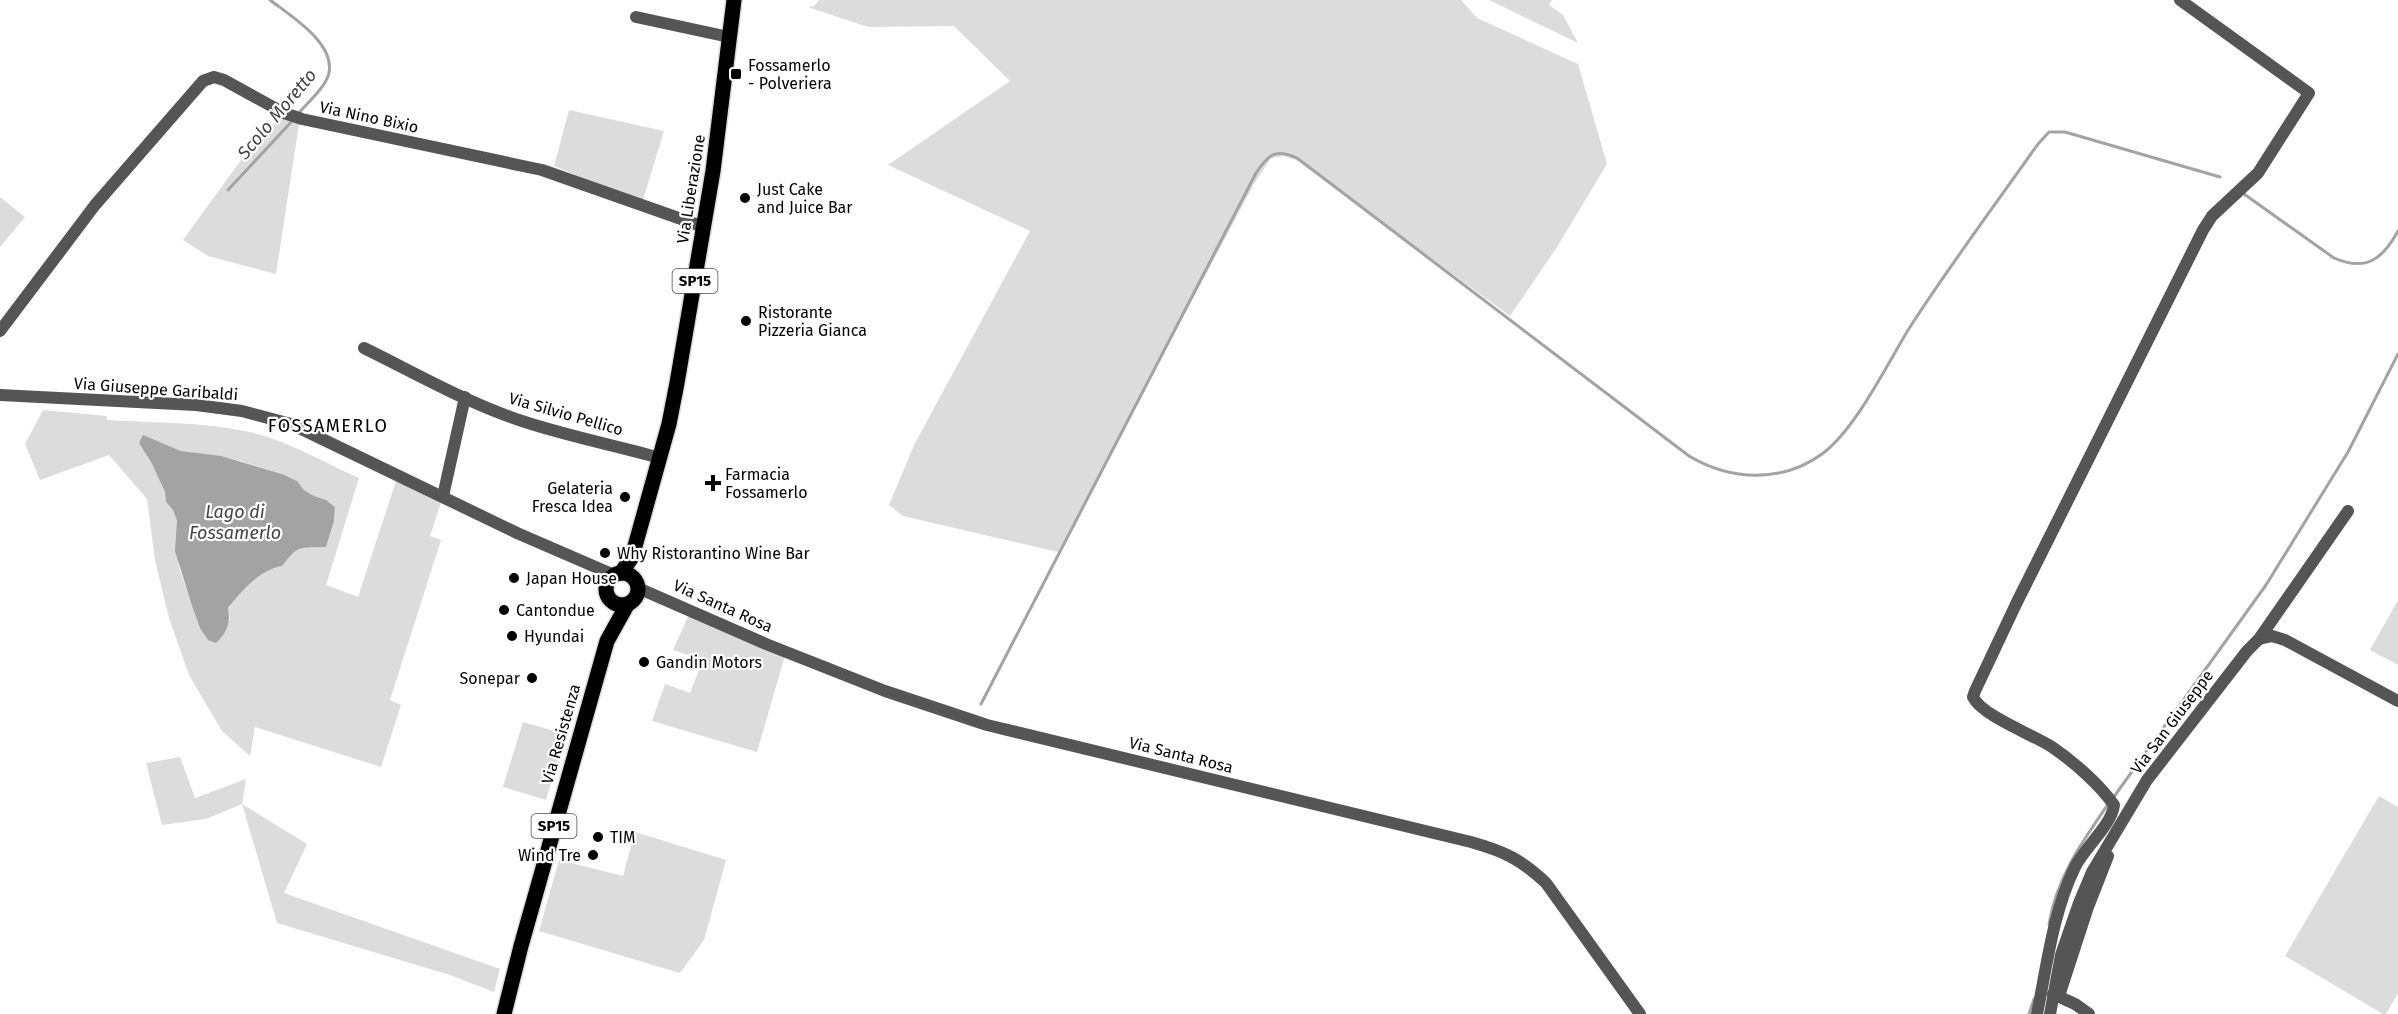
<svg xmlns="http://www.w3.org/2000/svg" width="2398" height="1014" viewBox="0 0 2398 1014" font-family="'Fira Sans',sans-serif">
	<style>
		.green { fill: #dcdcdc; fill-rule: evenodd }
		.water { fill: #a3a3a3 }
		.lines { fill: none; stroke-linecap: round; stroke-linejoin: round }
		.stream { stroke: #a3a3a3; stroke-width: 3 }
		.major-casing { stroke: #dbdbdb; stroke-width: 18 }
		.minor { stroke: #555; stroke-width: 12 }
		.major { stroke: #000; stroke-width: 15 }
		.poi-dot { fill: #000; stroke: #fff; stroke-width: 2 }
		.labels { text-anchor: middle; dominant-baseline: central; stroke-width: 4.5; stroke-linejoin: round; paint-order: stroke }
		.shield { fill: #fff; stroke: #4c4c4c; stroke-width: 1.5 }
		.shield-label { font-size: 15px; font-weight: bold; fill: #000 }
		.poi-label { font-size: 16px; fill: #000; stroke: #fff; text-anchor: start }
		.street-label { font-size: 16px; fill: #000; stroke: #fff }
		.water-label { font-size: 18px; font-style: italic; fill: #444; stroke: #fff }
		.neighbourhood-label { font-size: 18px; letter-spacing: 1.5px; fill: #000; stroke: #fff }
	</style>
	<rect width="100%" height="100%" fill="#fff"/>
	<g class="green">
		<path d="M 819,0 L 1461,0 L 1477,18 L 1578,64 L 1607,164 L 1557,247 L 1510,316 L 1298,161 L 1284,156 L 1271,158 L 1254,184 L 1058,552 L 903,516 L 889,505 L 914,445 L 1030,231 L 888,165 L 1010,81 L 954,26 L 868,27 L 808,7 L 814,6 Z"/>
		<path d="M 1489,0 L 1552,0 L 1549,5 L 1563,15 L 1578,43 Z"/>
		<path d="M 569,110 L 664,131 L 642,203 L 554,166 Z"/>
		<path d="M 280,117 L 299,124 L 276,274 L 208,256 L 183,240 L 254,142 Z"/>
		<path d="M 0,197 L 25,217 L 0,247 Z"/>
		<path d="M 43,410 L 107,416 L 107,420 C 156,423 207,422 254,433 C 290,442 325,463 359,478 L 326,585 L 358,597 L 398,475 L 443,496 L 430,536 L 441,540 L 390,700 L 401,705 L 381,767 L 255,727 L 250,756 L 222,731 L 189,675 L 169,618 L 155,560 L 147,499 L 109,455 L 40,480 L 25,444 ZM 154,440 L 181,451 L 240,461 L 282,474 L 297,481 L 304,490 L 314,496 L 326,500 L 335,507 L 334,521 L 326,547 C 301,550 300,543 282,566 C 259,570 242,591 228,609 L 230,620 L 208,640 L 200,628 L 179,568 L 177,521 L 173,510 L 166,502 L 165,492 L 151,462 Z"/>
		<path d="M 2398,600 L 2398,665 L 2370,650 Z"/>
		<path d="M 691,610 L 786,652 L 757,752 L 652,721 L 665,684 L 690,693 L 703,660 L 673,650 Z"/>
		<path d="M 523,722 L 565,734 L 546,800 L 503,787 Z"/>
		<path d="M 180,757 L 195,798 L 246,779 L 242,804 L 307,844 L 284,893 L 500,969 L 494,992 L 450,975 L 277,923 L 242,804 L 206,819 L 162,825 L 146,763 Z"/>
		<path d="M 2379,796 L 2398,807 L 2398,993 L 2386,1014 L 2383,1014 L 2285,956 Z"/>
		<path d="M 635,832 L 726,860 L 704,940 L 680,973 L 539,931 L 559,860 L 623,876 Z"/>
	</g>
	<path class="water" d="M 143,435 L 181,451 L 221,456 L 282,474 L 297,481 L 304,490 L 314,496 L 326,500 L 335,507 L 334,521 L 326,547 C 300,549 300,543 282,566 C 259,570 242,591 228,608 C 231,623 227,632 216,643 L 208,640 L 200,628 L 192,606 L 175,551 L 177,521 L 173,510 L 166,502 L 165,492 L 151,462 L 139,443 Z"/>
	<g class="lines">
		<g class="stream">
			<path d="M 270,0 C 291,16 335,43 329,73 C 326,87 307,103 298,114"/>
			<path d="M 228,190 L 294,119"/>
			<path d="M 2244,194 L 2334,258 C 2366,272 2383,259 2398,231"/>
			<path d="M 981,704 L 1256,173 C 1268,155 1275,148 1297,158 L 1689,456 C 1731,481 1782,483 1822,454 C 1856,429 1887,364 1910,327 C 1950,265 1995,205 2038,144 L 2049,132 L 2065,132 L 2220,177"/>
			<path d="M 2113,798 L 2266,585 L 2348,452 L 2398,354"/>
			<path d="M 2049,924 C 2057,877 2082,842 2109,803"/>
			<path d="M 2029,1014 L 2034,999"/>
		</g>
		<g class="major-casing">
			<g id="major">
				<circle cx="622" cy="589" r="16"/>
				<path d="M 621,573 L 632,557 L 669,424 L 677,383 L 713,171 L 734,0"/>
				<path d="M 504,1014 L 521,946 L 607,641 L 627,605"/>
			</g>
		</g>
		<g class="minor">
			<path d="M 636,17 L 729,37"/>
			<path d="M 0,331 L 95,205 L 203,81 L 214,77 L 224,80 L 284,113 L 302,119 L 542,170 L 704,227"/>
			<path d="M 364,348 C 415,373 467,403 522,421 C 567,436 614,445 660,458"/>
			<path d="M 0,395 L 196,405 L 242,411 L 291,424 L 517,533 L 614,575"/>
			<path d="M 443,496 L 465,397"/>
			<path d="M 599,569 L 607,584"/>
			<path d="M 638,588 L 766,644 L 885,691 L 987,725 L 1471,842 C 1503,851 1521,859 1546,883 L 1640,1014"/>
			<path d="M 2259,639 L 2272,636 L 2285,640 L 2398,701"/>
			<path d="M 2060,993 L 2088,907 L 2108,856"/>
			<path d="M 2053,994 L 2075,1004 L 2089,1014"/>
			<path d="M 2037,1014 C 2047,965 2053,912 2075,867 C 2084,848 2112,825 2114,805 C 2099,784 2074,762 2052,747 C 2034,735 1982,716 1973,697 L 1975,691 L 2017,602 L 2203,230 L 2212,216 L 2258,173 L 2309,93 L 2180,0"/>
			<path d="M 2050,1014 L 2061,955 L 2079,903 L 2092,872 L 2147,780 L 2247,651 L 2259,639 L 2348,511"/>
		</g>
		<use href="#major" class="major"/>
	</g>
	<g class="poi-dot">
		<rect x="730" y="68" width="12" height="12" rx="3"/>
		<circle cx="745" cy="198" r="6"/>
		<circle cx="746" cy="321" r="6"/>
		<path d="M710 474h6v6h6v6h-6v6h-6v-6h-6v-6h6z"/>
		<circle cx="625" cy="497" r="6"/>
		<circle cx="605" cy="553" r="6"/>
		<circle cx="514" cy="578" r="6"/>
		<circle cx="504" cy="610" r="6"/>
		<circle cx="512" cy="636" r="6"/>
		<circle cx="644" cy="662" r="6"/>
		<circle cx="532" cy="678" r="6"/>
		<circle cx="598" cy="837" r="6"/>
		<circle cx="593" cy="855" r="6"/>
	</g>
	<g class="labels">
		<g class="shield">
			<rect x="672.5" y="269" width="45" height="24" rx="4.5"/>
			<rect x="531.5" y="814" width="45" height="24" rx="4.5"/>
		</g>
		<g class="shield-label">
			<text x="695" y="281">SP15</text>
			<text x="554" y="826">SP15</text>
		</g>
		<g class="poi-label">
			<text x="748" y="65">Fossamerlo<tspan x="748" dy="18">- Polveriera</tspan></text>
			<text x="757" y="189">Just Cake<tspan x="757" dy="18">and Juice Bar</tspan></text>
			<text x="758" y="312">Ristorante<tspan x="758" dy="18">Pizzeria Gianca</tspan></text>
			<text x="725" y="474">Farmacia<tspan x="725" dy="18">Fossamerlo</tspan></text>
			<text x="613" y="488" text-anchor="end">Gelateria<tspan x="613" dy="18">Fresca Idea</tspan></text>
			<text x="617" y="553">Why Ristorantino Wine Bar</text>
			<text x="526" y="578">Japan House</text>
			<text x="516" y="610">Cantondue</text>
			<text x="524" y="636">Hyundai</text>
			<text x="656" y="662">Gandin Motors</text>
			<text x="520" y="678" text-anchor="end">Sonepar</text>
			<text x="610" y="837">TIM</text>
			<text x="581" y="855" text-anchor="end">Wind Tre</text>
		</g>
		<g class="street-label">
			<text transform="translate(369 117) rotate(12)">Via Nino Bixio</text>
			<text transform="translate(691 189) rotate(-81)">Via Liberazione</text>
			<text transform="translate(156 389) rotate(4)">Via Giuseppe Garibaldi</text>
			<text transform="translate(566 414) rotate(16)">Via Silvio Pellico</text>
			<text transform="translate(723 606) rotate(24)">Via Santa Rosa</text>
			<text transform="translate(2172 722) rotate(-53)">Via San Giuseppe</text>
			<text transform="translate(561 734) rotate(-74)">Via Resistenza</text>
			<text transform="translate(1181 755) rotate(14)">Via Santa Rosa</text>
		</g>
		<g class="water-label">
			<text transform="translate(277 114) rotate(-50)">Scolo Moretto</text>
			<text x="235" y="512">Lago di<tspan x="235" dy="21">Fossamerlo</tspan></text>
		</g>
		<g class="neighbourhood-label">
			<text x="328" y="426">FOSSAMERLO</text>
		</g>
	</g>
</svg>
